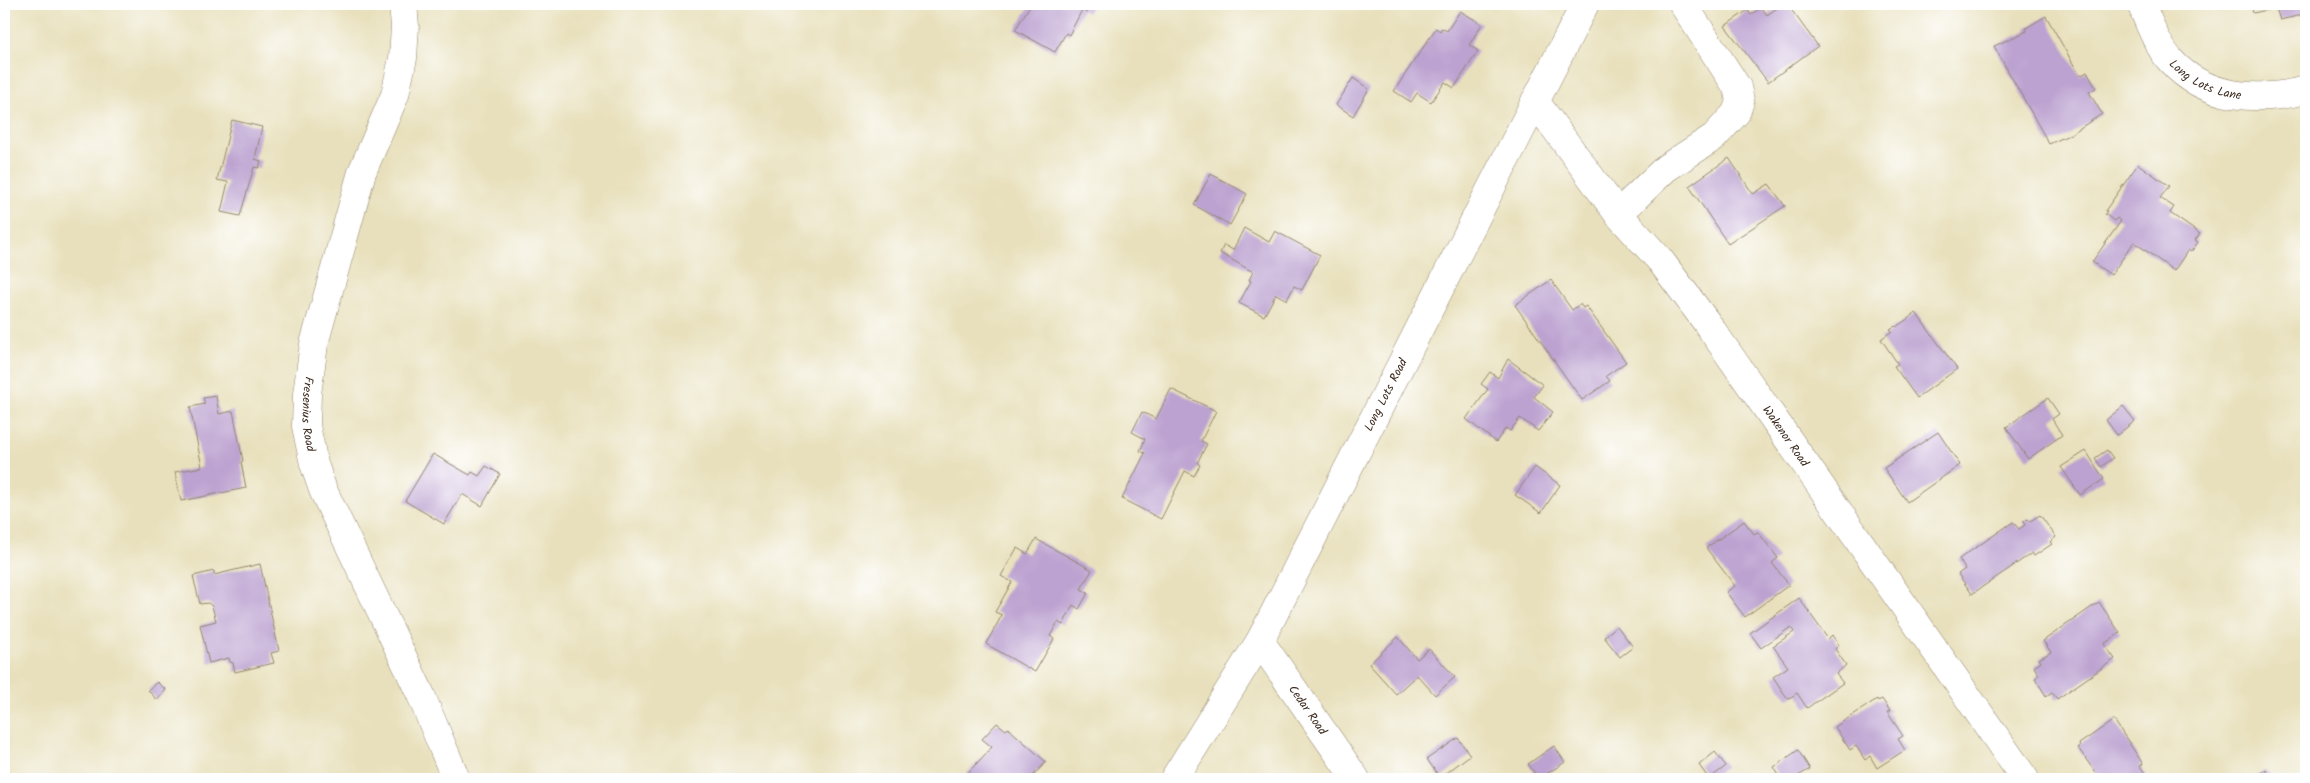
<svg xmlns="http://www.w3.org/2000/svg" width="2310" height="783" viewBox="0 0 2310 783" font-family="Kalam,sans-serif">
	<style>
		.building { fill: #bca2d0 }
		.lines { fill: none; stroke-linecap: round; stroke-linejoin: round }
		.minor-casing { stroke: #92856d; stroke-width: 29 }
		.major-casing { stroke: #92856d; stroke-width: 29 }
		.minor { stroke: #fff; stroke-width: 28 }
		.major { stroke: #fff; stroke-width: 28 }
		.labels { text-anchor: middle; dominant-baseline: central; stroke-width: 4; stroke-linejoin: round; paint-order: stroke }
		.street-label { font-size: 12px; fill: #3b2a1e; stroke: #fff }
	</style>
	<rect width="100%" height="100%" fill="#fff"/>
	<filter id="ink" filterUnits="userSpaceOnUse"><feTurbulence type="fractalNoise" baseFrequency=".02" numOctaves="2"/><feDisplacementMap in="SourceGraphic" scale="10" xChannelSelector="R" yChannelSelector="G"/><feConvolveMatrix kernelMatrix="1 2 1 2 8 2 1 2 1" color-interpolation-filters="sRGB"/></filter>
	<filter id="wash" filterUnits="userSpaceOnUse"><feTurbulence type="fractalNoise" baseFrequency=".0096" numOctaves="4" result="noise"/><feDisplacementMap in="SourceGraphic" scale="20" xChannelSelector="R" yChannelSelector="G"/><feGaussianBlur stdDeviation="1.12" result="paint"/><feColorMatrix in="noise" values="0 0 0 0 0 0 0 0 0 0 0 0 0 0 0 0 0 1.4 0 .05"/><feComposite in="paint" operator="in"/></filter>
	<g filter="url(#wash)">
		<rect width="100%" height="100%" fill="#e8e0bc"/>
		<g id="blocks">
			<g class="building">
				<path d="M 1031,4 L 1093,4 L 1087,13 L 1082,10 L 1069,35 L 1066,33 L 1055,52 L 1015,30 Z"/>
				<path d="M 1783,4 L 1787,4 L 1818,46 L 1768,82 L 1725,26 L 1748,10 L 1751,15 L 1761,7 L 1767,15 Z"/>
				<path d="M 2251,4 L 2306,4 L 2306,14 L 2280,20 L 2276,8 L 2253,13 Z"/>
				<path d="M 1460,11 L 1482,24 L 1469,45 L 1478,51 L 1454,88 L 1445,82 L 1431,102 L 1417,93 L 1411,102 L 1394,91 L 1436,28 L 1440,31 L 1442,28 L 1447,31 Z"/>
				<path d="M 2046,16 L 2080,76 L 2087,72 L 2096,88 L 2089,92 L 2102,114 L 2069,135 L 2049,144 L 1994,46 L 2027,31 L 2026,28 Z"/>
				<path d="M 1353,78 L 1369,89 L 1353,116 L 1336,105 Z"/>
				<path d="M 232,120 L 262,127 L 255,159 L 261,161 L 259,168 L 254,167 L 240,216 L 221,212 L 228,182 L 217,180 Z"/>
				<path d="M 1729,158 L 1753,194 L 1769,184 L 1785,206 L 1728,244 L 1689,186 Z"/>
				<path d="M 2138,164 L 2169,186 L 2160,198 L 2174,207 L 2170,213 L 2200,234 L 2195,240 L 2198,242 L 2191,252 L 2188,250 L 2174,271 L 2134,242 L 2111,275 L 2092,262 L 2121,221 L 2117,218 L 2114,221 L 2105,214 L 2107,211 L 2105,211 Z"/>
				<path d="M 1211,174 L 1247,194 L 1230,225 L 1194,205 Z"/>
				<path d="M 1244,228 L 1269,242 L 1275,231 L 1320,255 L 1302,290 L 1294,286 L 1287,300 L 1276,294 L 1264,316 L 1239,303 L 1251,281 L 1249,280 L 1253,272 L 1220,253 L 1224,245 L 1233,250 Z"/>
				<path d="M 1551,280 L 1572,310 L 1580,304 L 1583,308 L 1586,306 L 1626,362 L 1606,376 L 1610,381 L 1582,400 L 1515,305 Z"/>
				<path d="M 1916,313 L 1957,369 L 1917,398 L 1894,366 L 1898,364 L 1881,339 L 1892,331 L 1890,329 L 1895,326 L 1896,327 Z"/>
				<path d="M 1508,359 L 1543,385 L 1534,397 L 1553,412 L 1538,431 L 1520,418 L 1510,431 L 1506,428 L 1496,442 L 1466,419 L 1488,389 L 1481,384 L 1490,372 L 1498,378 Z"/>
				<path d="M 1171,389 L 1216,411 L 1201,441 L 1207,444 L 1197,463 L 1200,465 L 1194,476 L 1185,471 L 1161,519 L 1122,499 L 1145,453 L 1140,451 L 1145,439 L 1132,432 L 1142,412 L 1156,419 Z"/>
				<path d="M 216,396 L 219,414 L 233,411 L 243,461 L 241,462 L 246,488 L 181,501 L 175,472 L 202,467 L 190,407 L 205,404 L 203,398 Z"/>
				<path d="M 2048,398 L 2059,414 L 2052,419 L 2062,435 L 2028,459 L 2006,427 Z"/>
				<path d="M 2123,406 L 2135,421 L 2117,435 L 2106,420 Z"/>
				<path d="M 1938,432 L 1960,465 L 1907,502 L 1884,468 Z"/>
				<path d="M 2107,450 L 2113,458 L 2101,467 L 2095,458 Z"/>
				<path d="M 2086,451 L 2104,479 L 2080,495 L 2061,467 Z"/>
				<path d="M 433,454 L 470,475 L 472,472 L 479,476 L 486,466 L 500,474 L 482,506 L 462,494 L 444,524 L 405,501 Z"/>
				<path d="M 1535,467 L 1560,485 L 1541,513 L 1515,495 Z"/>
				<path d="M 2040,515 L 2056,537 L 2050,542 L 2052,544 L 2034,556 L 2032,553 L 1972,594 L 1958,574 L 1965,569 L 1959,559 L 2013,522 L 2019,529 L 2025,525 L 2023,522 L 2028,519 L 2030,521 Z"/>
				<path d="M 1744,521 L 1754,534 L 1758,532 L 1778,558 L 1772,563 L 1789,585 L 1745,617 L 1726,592 L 1735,586 L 1706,548 Z"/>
				<path d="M 1036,539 L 1092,570 L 1081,589 L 1088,593 L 1079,609 L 1073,605 L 1063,625 L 1058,622 L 1050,636 L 1054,639 L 1035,672 L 986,644 L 1002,615 L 995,612 L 1012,582 L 1001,576 L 1017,548 L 1027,554 Z"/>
				<path d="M 260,564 L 279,651 L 271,653 L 274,663 L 235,672 L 233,663 L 230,662 L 229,658 L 209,663 L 200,625 L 216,621 L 212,606 L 208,603 L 200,604 L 193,576 L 214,571 L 214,575 Z"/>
				<path d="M 1799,598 L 1828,639 L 1832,635 L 1839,645 L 1835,649 L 1846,665 L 1836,674 L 1843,683 L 1807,708 L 1797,693 L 1788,699 L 1773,677 L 1788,667 L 1773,646 L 1794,632 L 1792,629 L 1791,627 L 1761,648 L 1750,633 Z"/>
				<path d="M 2099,602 L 2120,633 L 2104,644 L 2115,659 L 2057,699 L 2052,692 L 2046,696 L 2035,678 L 2039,675 L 2034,667 L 2041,662 L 2039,659 L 2051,652 L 2043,641 Z"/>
				<path d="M 1617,626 L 1633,647 L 1620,657 L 1604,637 Z"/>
				<path d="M 1398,637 L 1417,659 L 1429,649 L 1455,677 L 1435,695 L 1417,675 L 1396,694 L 1369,664 Z"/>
				<path d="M 157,682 L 166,690 L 157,700 L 148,690 Z"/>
				<path d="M 1877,699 L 1878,701 L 1882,699 L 1890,711 L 1887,712 L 1903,736 L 1898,739 L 1905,750 L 1877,768 L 1870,756 L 1865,760 L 1856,746 L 1850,750 L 1835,727 Z"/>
				<path d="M 2114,720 L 2143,764 L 2140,766 L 2149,779 L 2100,779 L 2078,748 L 2080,747 L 2079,744 Z"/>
				<path d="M 997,723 L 1006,730 L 1008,728 L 1046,762 L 1030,779 L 962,779 L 992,747 L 982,739 Z"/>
				<path d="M 1458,738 L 1470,755 L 1440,778 L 1427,759 Z"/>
				<path d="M 1554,746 L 1565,762 L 1539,779 L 1528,764 Z"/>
				<path d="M 1798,750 L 1810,769 L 1793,779 L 1781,779 L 1774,767 Z"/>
				<path d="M 1715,752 L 1726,766 L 1709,779 L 1699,765 Z"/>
				<path d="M 2266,770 L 2273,779 L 2252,779 Z"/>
			</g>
		</g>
	</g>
	<g filter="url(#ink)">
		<use href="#blocks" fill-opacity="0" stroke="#92856d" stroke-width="1"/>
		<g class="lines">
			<g class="minor-casing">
				<g id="minor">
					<path id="s1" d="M 403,4 L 405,26 L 403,58 L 395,95 L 362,172 L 314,344 L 307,394 L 306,426 L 314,464 L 323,490 L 421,695 L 456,779"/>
					<path id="s2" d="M 2141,4 C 2149,22 2157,46 2171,61 C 2205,99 2259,102 2306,90"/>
					<path id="s3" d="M 1535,101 L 1618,214 L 1660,260 L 1707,323 L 2025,779"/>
					<path d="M 1618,214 L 1666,168 L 1714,137 L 1736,113 L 1740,101 L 1737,87 L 1683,4"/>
					<path id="s4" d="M 1260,641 L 1356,779"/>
				</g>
			</g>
			<g class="major-casing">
				<g id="major">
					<path id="s5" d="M 1174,779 L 1260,641 L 1585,4"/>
				</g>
			</g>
			<use href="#minor" class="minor"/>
			<use href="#major" class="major"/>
		</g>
	</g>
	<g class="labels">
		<g class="street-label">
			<text stroke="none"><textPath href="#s2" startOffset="105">Long Lots Lane</textPath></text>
			<text stroke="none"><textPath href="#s5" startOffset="439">Long Lots Road</textPath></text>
			<text stroke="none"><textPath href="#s1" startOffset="425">Fresenius Road</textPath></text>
			<text stroke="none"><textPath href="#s3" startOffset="419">Wakenor Road</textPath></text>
			<text stroke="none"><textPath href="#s4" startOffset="84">Cedar Road</textPath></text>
		</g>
	</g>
	<rect width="2310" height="783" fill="none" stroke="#fff" stroke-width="20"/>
</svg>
